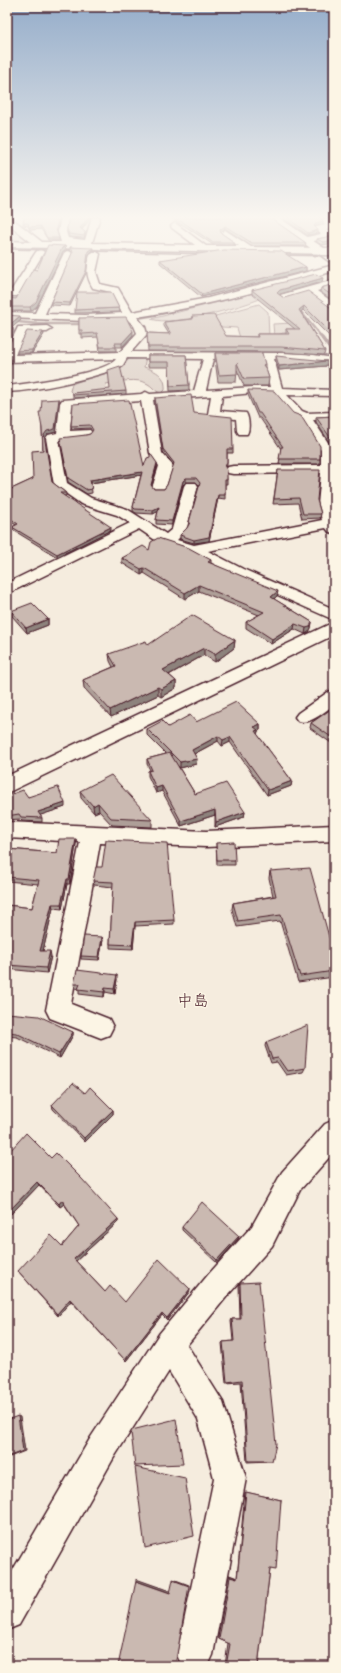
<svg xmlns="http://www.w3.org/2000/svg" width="341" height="1673" viewBox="0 0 341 1673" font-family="'Indie Flower','Klee One',sans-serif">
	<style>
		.green { fill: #dbcec4; stroke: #927678 }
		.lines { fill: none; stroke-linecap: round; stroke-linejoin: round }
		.stream-far1 { stroke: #8c6e70; stroke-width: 2.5 }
		.stream { stroke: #8c6e70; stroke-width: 3.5 }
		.street-casing { stroke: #4a1f2b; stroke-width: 3 }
		.secondary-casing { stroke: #4a1f2b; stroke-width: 3 }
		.street { fill: #fcf5e5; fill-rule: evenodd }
		.secondary { fill: #fcf5e5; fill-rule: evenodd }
		.rail { stroke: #4a1f2b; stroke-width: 1.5 }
		.wall { fill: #ae9f98; stroke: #4a1f2b }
		.shaded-wall { fill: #8d827c; stroke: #4a1f2b }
		.building { fill: #cab9b1; stroke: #4a1f2b }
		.labels { text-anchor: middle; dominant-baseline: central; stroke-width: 3; stroke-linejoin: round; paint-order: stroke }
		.quarter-label { font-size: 16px; fill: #4a1f2b; stroke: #fcf5e5 }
	</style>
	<rect width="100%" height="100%" fill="#f5ecde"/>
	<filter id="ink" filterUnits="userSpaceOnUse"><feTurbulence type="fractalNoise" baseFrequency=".025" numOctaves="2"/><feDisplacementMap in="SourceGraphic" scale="8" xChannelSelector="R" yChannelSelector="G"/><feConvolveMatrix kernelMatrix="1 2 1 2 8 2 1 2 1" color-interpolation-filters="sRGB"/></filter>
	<g filter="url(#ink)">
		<g class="green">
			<path d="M 7,221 L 32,244 L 7,242 Z"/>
			<path d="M 250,294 L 257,295 L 260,299 C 236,308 175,327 151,319 Z"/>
			<path d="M 259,304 L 268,312 L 269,337 L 240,338 L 237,328 L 222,327 L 212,317 Z"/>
			<path d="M 304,319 L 308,323 L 308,327 L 316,335 L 313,336 L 293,333 L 283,333 L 274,336 L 273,324 L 293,323 Z"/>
			<path d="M 131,356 L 146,357 L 144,367 C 157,371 166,376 165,390 L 162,393 C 153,391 155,388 148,384 C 138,377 118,382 106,384 L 105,391 L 73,394 L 70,391 L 72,384 C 88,377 123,372 131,356 Z"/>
		</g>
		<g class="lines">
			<g class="stream-far1">
				<path d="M 313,277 L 334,272"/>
				<path d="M 297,307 L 323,339"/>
				<path d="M 7,321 L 39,324 L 86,324"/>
				<path d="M 120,321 L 156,315 L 204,304"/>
			</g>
			<path class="stream" d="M 322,338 L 334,354"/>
			<g class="street-casing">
				<g id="street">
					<path d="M 7,217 L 10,217 L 42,242 L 61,242 L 58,232 L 61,217 L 69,217 L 66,232 L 68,238 L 85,240 L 92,217 L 100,217 L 92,243 L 195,245 L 172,228 L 171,226 L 175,223 L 206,246 L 239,246 L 222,235 L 221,233 L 225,230 L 251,247 L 334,248 L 334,254 L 7,247 L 7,241 L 31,242 L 7,223 Z"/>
					<path d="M 325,218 L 334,223 L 334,228 L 326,230 L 332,235 L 331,237 L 305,243 L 302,242 L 301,240 L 302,238 L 321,234 L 315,229 L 316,227 L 326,225 L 321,221 Z"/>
					<path d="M 40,249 L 44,252 L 19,294 L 17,296 L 11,296 L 9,294 L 36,252 Z"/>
					<path d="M 68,250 L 72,253 L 45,314 L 85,315 L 122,313 L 111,292 L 93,288 C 85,275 87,268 90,254 L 95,251 L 100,254 L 96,272 L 100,284 L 118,288 L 132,312 L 208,298 L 334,265 L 334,271 C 269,288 204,307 137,317 L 145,327 L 147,334 L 131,352 L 281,353 L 307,354 L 334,358 L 334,369 L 330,368 L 327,364 L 307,361 L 274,359 L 282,388 L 334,390 L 334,396 L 287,395 L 302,411 L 307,413 L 334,412 L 334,420 L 313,420 L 333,450 L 332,505 L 334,512 L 334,533 L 329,532 L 326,528 L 208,551 L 243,569 L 334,609 L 334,620 L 233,575 L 189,552 L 161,544 L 139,529 L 7,594 L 7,583 L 130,523 L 117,515 L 81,504 L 54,485 L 46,438 L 48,435 L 57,433 L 60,403 L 62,400 L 141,394 L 146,392 L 150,394 L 194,391 L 203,359 L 127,358 L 123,365 L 117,369 C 81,380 45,390 7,392 L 7,386 C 26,384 107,373 116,359 L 7,362 L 7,350 L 18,327 L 47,326 L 52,329 L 47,332 L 26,332 L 15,355 L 120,352 L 137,333 L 134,326 L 127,319 L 85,321 L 7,318 L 7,312 L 35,313 L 64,253 ZM 213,359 L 263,359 L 270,387 L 253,387 L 206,390 ZM 253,393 L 274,394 L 294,417 L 301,420 L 321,450 L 321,465 L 233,466 L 228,467 L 226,470 L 228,473 L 233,474 L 321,473 L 318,505 L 322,520 L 194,545 L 177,540 L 186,531 L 198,486 L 196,483 L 186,483 L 184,486 L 172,529 L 166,534 L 127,509 L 91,498 L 67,483 L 59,440 L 86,437 L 90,436 L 92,433 L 90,430 L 70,431 L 72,406 L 141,401 L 150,453 L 159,466 L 152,488 L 154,491 L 164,491 L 166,488 L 173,466 L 162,453 L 153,400 L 211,396 L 208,414 L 210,417 L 236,419 L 237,431 L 239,434 L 247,434 C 250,429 249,418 246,413 L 220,411 L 222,396 Z"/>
					<path d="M 334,280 L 334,286 L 317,291 L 334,303 L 334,311 L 330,310 L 308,293 L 283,300 L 278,297 L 280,295 Z"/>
					<path d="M 334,690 L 334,705 C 323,712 311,725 298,721 L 295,717 L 298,713 L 328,692 Z"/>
					<path d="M 7,822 L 206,831 L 334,825 L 334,841 L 206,847 L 100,843 L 71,1004 L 109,1019 L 113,1027 L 109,1035 L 101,1038 L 50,1018 L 46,1010 L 80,842 L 7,838 Z"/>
					<path d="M 334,1120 L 334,1152 L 300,1190 L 272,1246 L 228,1295 L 187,1345 L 223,1402 L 246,1478 L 213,1655 L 208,1666 L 182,1666 L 177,1655 L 214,1478 L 198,1419 L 169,1371 L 113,1459 L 19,1625 L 7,1630 L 7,1580 L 91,1437 L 159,1334 L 208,1275 L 252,1226 L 282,1172 L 325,1124 Z"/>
				</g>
			</g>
			<g class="secondary-casing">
				<g id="secondary">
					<path d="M 267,217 L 278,217 L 334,255 L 334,263 L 330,262 Z"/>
					<path d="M 334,622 L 334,635 L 7,793 L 7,776 Z"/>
				</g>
			</g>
			<use href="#street" class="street"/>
			<use href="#secondary" class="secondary"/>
			<g class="rail">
				<path d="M 7,249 L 212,254"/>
				<path d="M 278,255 L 334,256"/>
			</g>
		</g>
		<g class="wall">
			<path d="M 60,217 L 57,231 L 59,240 L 48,240 L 41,229 L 30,230 L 28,226 L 23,225 L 23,223 Z"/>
			<path d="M 69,217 L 90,217 L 89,220 L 82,230 L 85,232 L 85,235 L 84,238 L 69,237 L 67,229 Z"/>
			<path d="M 171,217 L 269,217 L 306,243 L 305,246 L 251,246 L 225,228 L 220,232 L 221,233 L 234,242 L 234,244 L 212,244 L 183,225 L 178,223 Z"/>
			<path d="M 281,217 L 325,217 L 321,220 L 323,221 L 323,224 L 316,226 L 315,227 L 318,233 L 308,235 Z"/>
			<path d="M 327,217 L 334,217 L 334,222 Z"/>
			<path d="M 334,227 L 334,245 L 331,246 L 328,244 L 322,245 L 317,242 L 317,239 L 332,236 L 332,235 L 329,231 L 330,228 Z"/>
			<path d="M 65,246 L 66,250 L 63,252 L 37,306 L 31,311 L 7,311 L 7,298 L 16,299 L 37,270 Z"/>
			<path d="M 70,247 L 93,250 L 89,254 L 86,273 L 70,306 L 51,305 L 51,302 L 73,253 L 70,250 Z"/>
			<path d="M 160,260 L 306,267 L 306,271 L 201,297 L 160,263 Z"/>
			<path d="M 322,282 L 280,294 L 279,295 L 284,298 L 334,309 L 334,341 L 303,310 L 301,312 L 325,351 L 324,355 L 281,352 L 148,351 L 147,333 L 169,334 L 164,326 L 164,322 L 192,319 L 192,316 L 226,336 L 257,337 L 257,334 L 286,334 L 286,329 L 295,329 L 252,294 L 252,290 Z"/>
			<path d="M 334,284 L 334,301 L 320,292 L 321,288 Z"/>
			<path d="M 119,308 L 120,312 L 75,313 L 75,310 Z"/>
			<path d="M 79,318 L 133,335 L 122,347 L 116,347 L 116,351 L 100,351 L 98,337 L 82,338 L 82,334 L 79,334 Z"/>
			<path d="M 43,332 L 44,334 L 32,353 L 17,353 L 17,351 Z"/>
			<path d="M 215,353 L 265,364 L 265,367 L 269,378 L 268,386 L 244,386 L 237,370 L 236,382 L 218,382 L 215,360 Z"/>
			<path d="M 148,355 L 186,355 L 189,385 L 189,390 L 170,391 L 169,367 L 148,367 Z"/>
			<path d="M 276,356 L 326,366 L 279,370 L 276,361 Z"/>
			<path d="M 248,390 L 320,459 L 320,464 L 279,464 L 281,449 L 260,418 L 258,418 L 248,395 Z"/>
			<path d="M 126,391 L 126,394 L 73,398 L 73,393 Z"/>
			<path d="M 155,398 L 194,413 L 233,449 L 233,453 L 227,453 L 227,465 L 226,468 L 227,480 L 227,484 L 225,484 L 225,499 L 218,498 L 209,541 L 194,543 L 180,539 L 180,535 L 187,528 L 189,525 L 189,522 L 199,485 L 196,482 L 186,482 L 183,485 L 172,525 L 156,524 L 156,520 L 158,511 L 153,514 L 136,513 L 133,511 L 133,507 L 141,475 L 91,483 L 92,493 L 87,494 L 68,482 L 61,441 L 90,434 L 92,432 L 90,428 L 72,429 L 71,426 L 73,404 L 144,466 L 157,466 L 152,486 L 154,489 L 164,489 L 167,485 L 174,465 L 163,452 L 155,401 Z"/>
			<path d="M 59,399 L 59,402 L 56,432 L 48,434 L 45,438 L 52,482 L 66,493 L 66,496 L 64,496 L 111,530 L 57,557 L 13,530 L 12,527 L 16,525 L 7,519 L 7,491 L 33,479 L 43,450 L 41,412 Z"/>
			<path d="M 334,416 L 334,449 L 316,422 L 316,417 Z"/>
			<path d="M 278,470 L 317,500 L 321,514 L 320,518 L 302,519 L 298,503 L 273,504 Z"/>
			<path d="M 149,550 L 211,560 L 211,563 L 277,596 L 274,599 L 312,622 L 311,628 L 309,632 L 305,634 L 294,629 L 271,644 L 246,628 L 246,622 L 259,615 L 199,591 L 185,599 L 144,573 L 141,575 L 122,563 L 122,558 Z"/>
			<path d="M 11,611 L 48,619 L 48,625 L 27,633 L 12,616 Z"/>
			<path d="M 235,640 L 234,648 L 215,662 L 204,655 L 169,675 L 176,681 L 176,688 L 161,697 L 158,695 L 111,717 L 84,688 L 83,680 L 113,667 L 110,661 L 109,654 L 148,645 Z"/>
			<path d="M 334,707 L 334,745 L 310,728 L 311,723 Z"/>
			<path d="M 196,722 L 260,724 L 260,730 L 258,731 L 257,734 L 292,781 L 291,786 L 267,795 L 230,742 L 222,746 L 218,741 L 194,754 L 197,759 L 196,764 L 180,768 L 178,766 L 195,794 L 245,812 L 244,817 L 215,827 L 215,815 L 181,826 L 162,791 L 156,793 L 148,776 L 148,771 L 150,770 L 147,764 L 147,759 L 166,754 L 147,735 L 147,729 L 168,727 Z"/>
			<path d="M 80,791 L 152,820 L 152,827 L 112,825 L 99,811 L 94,813 L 81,798 Z"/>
			<path d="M 7,796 L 28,797 L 65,807 L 40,815 L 42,818 L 42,822 L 22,821 L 20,819 L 7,820 Z"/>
			<path d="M 76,839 L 76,844 L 70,884 L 67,884 L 62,909 L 53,908 L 43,951 L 51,956 L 47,973 L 7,969 L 7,905 L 32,908 L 38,884 L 7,881 L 7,849 L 57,853 Z"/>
			<path d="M 216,843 L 235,860 L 235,865 L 217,865 Z"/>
			<path d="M 102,867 L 174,920 L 174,924 L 135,926 L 133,949 L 110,948 L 110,944 L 113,887 L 94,885 L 93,881 Z"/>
			<path d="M 270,871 L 334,955 L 334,977 L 298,982 L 280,921 L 237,927 L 232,909 L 233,903 L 273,896 L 269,878 Z"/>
			<path d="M 103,940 L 99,960 L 81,959 L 81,956 Z"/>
			<path d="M 117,979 L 115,994 L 105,992 L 104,997 L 79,994 L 79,989 L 75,988 L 74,984 Z"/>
			<path d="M 7,1013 L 73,1032 L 73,1035 L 60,1058 L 17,1037 L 7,1036 Z"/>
			<path d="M 266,1042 L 305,1068 L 303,1072 L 286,1075 L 277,1062 L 271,1063 L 265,1046 Z"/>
			<path d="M 85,1093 L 113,1110 L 113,1114 L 85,1142 L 53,1109 L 52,1105 Z"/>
			<path d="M 7,1149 L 10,1151 L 51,1158 L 118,1219 L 118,1222 L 76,1261 L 105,1292 L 125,1302 L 190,1291 L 167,1320 L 162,1315 L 126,1361 L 71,1301 L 58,1316 L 18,1271 L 62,1246 L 79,1226 L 64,1204 L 60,1207 L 39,1185 L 11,1214 L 7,1210 Z"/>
			<path d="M 182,1227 L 239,1236 L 238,1239 L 217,1263 L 182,1230 Z"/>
			<path d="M 240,1283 L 271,1461 L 247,1462 L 241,1382 L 226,1383 L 222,1343 L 223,1342 L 233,1341 L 231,1321 L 232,1319 L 240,1319 L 239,1285 Z"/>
			<path d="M 245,1492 L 281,1500 L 270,1569 L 258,1666 L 225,1666 L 228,1643 L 219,1639 L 218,1637 L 229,1575 L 237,1578 Z"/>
		</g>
		<g class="shaded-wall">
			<path d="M 59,217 L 60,217 L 57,232 L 56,229 Z"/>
			<path d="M 89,217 L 90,217 L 89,220 L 80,231 L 80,228 Z"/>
			<path d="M 323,221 L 323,224 L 316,226 L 314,228 L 314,226 L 316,223 Z"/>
			<path d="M 41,226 L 41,229 L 30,230 L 29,227 Z"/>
			<path d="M 225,226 L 225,228 L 220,233 L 220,230 Z"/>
			<path d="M 318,230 L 318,233 L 308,235 L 308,233 Z"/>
			<path d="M 329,241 L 328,244 L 322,245 L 323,242 Z"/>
			<path d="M 331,243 L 334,243 L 334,245 L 331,246 Z"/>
			<path d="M 65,246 L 66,250 L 63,252 L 37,306 L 31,311 L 30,307 L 62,248 Z"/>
			<path d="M 93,248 L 93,250 L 89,254 L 86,273 L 70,306 L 70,303 L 88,251 Z"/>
			<path d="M 306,267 L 306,271 L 201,297 L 202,294 Z"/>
			<path d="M 323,278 L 322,282 L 280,294 L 277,297 L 277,293 L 280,290 Z"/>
			<path d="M 304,306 L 303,310 L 299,313 L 299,310 Z"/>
			<path d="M 20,316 L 21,320 L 7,332 L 7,327 Z"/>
			<path d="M 13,328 L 14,332 L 7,347 L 7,341 Z"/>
			<path d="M 133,331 L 133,335 L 122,347 L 122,343 Z"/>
			<path d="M 43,332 L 44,334 L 32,353 L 32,350 Z"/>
			<path d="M 11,359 L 11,363 L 7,369 L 7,363 Z"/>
			<path d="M 327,361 L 326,366 L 279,370 L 279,366 Z"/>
			<path d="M 59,399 L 59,402 L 56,432 L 48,434 L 45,438 L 44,435 Z"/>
			<path d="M 157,463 L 157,466 L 151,489 L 151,485 Z"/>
			<path d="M 142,472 L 142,475 L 90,483 L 90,480 Z"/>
			<path d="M 186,478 L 186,482 L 183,485 L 172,525 L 172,521 L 183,481 Z"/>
			<path d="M 218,495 L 218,498 L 209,541 L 194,543 L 194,540 Z"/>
			<path d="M 159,507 L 159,511 L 153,514 L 153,510 Z"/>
			<path d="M 111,527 L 111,530 L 57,557 L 57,554 Z"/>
			<path d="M 144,568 L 144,573 L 141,575 L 141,569 Z"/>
			<path d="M 199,585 L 199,591 L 185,599 L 185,593 Z"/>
			<path d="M 278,591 L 277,596 L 270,602 L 271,597 Z"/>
			<path d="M 48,619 L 48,625 L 27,633 L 26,628 Z"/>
			<path d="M 312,622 L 311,628 L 309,632 L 305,634 L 306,628 Z"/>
			<path d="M 295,624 L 294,629 L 271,644 L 272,639 Z"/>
			<path d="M 235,640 L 234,648 L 215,662 L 215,654 Z"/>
			<path d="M 204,648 L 204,655 L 163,678 L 163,670 Z"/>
			<path d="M 176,681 L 176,688 L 161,697 L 161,689 Z"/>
			<path d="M 158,687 L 158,695 L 111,717 L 110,710 Z"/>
			<path d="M 260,724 L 260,730 L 258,731 L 257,736 L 255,737 L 254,727 Z"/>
			<path d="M 218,736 L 218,741 L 192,755 L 192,750 Z"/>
			<path d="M 230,737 L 230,742 L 222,746 L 223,740 Z"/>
			<path d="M 197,759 L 196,764 L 180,768 L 180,762 Z"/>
			<path d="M 292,781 L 291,786 L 267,795 L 268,790 Z"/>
			<path d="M 162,786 L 162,791 L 156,793 L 156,788 Z"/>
			<path d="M 65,803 L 65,807 L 38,816 L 38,812 Z"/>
			<path d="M 98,803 L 99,811 L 94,813 L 93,806 Z"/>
			<path d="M 215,810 L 215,815 L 181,826 L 181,821 Z"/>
			<path d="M 245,812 L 244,817 L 215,827 L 216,822 Z"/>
			<path d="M 76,839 L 76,844 L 70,884 L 69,879 Z"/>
			<path d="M 67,879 L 67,884 L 62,909 L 61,904 Z"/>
			<path d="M 52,904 L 53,908 L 42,955 L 40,951 Z"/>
			<path d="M 135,922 L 135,926 L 133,949 L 132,945 Z"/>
			<path d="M 102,937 L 103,940 L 99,960 L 99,957 Z"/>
			<path d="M 50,951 L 51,956 L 47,973 L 46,968 Z"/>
			<path d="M 117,975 L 117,979 L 115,994 L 114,989 Z"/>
			<path d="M 105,988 L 105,992 L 104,997 L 104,992 Z"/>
			<path d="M 73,1032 L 73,1035 L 60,1058 L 59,1054 Z"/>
			<path d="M 113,1110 L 113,1114 L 85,1142 L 84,1138 Z"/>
			<path d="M 37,1182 L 39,1185 L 11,1214 L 9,1211 Z"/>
			<path d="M 62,1200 L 64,1204 L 60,1207 L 59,1204 Z"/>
			<path d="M 118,1219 L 118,1222 L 75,1262 L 74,1259 Z"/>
			<path d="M 239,1236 L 238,1239 L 217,1263 L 217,1260 Z"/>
			<path d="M 190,1289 L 190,1291 L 167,1320 L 167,1318 Z"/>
			<path d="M 70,1299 L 71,1301 L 58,1316 L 57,1314 Z"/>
			<path d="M 162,1313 L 162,1315 L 126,1361 L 125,1360 Z"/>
			<path d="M 18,1416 L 20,1417 L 25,1451 L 7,1458 Z"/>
			<path d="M 229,1575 L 237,1578 L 237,1579 L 230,1577 Z"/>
			<path d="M 136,1579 L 170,1591 L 170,1593 L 136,1581 Z"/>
			<path d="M 173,1579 L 189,1585 L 189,1586 L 173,1580 Z"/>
		</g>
		<g class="building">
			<path d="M 24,217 L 59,217 L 56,229 L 59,238 L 47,238 L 41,226 L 29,227 L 28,223 L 23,223 Z"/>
			<path d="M 69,217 L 89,217 L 80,228 L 85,232 L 84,236 L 69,234 L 67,229 Z"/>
			<path d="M 174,217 L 269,217 L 306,243 L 252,243 L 225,226 L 220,230 L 221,233 L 234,242 L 212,242 L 183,222 L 178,221 Z"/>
			<path d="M 286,217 L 321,217 L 320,218 L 323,221 L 316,223 L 314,226 L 318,230 L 308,233 Z"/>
			<path d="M 334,227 L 334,243 L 331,243 L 329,241 L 323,242 L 317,239 L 332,236 L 334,233 L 330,228 Z"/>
			<path d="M 48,245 L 65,246 L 62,248 L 36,302 L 30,307 L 7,307 L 7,298 L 16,299 L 33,269 L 37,270 Z"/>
			<path d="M 70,247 L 93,248 L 88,251 L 86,271 L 70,303 L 51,302 L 73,251 Z"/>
			<path d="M 224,250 L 281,251 L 306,267 L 202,294 L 160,260 Z"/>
			<path d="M 316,274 L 323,278 L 280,290 L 277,293 L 284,298 L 308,291 L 330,307 L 334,309 L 334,336 L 304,306 L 299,310 L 325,351 L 281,347 L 148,347 L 147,333 L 171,334 L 164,322 L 193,319 L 192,316 L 214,315 L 226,336 L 258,337 L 257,334 L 289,334 L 286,329 L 300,329 L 252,290 Z"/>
			<path d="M 334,284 L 334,297 L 321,288 Z"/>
			<path d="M 77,292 L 111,292 L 119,308 L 75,310 Z"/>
			<path d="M 7,315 L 20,316 L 7,327 Z"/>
			<path d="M 126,317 L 133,331 L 122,343 L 115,343 L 116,347 L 100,347 L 97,333 L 82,334 L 82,330 L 79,330 L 79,318 Z"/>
			<path d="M 7,327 L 13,328 L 7,341 Z"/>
			<path d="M 27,331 L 43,332 L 32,350 L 17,351 Z"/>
			<path d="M 215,353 L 262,353 L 265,364 L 263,365 L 266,369 L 269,378 L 244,379 L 237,363 L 237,374 L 219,375 Z"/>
			<path d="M 148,355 L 186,355 L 189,385 L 170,386 L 169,362 L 148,362 Z"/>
			<path d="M 276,356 L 327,361 L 279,366 Z"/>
			<path d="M 7,359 L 11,359 L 7,363 Z"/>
			<path d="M 120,366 L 126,391 L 73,395 L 73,393 L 110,389 L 108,370 Z"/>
			<path d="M 248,390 L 274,391 L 293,413 L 301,416 L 320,446 L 320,459 L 279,459 L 281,447 L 283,447 L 260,413 L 258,413 Z"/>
			<path d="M 191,395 L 194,413 L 232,417 L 233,449 L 227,449 L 227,462 L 225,467 L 227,470 L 227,480 L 225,480 L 225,495 L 218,495 L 209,537 L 194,540 L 180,535 L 187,528 L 190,522 L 189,522 L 200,483 L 196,478 L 186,478 L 183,481 L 172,521 L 156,520 L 159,507 L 153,510 L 135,509 L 133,507 L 142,472 L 90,480 L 92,489 L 87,490 L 68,478 L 60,438 L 86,435 L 90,434 L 93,430 L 90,425 L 71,426 L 73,404 L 129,400 L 144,466 L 147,458 L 150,457 L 150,453 L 157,463 L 151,485 L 154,489 L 164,489 L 167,485 L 174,463 L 163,449 L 155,398 Z"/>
			<path d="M 59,399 L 55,429 L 47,431 L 44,435 L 52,482 L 66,493 L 60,493 L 111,527 L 57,554 L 12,527 L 18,524 L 7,516 L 7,491 L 33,479 L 32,451 L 43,450 L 42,428 L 39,412 L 41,412 L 42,400 Z"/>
			<path d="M 334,416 L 334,443 L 316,417 Z"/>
			<path d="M 278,470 L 320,470 L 317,500 L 321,514 L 303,514 L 299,498 L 274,499 Z"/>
			<path d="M 158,538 L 189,548 L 211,560 L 208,562 L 278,591 L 271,597 L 312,622 L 310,627 L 306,628 L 295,624 L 272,639 L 246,622 L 264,612 L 199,585 L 185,593 L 144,568 L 141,569 L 122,558 L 143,546 L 149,550 L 151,542 Z"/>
			<path d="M 32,603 L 48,619 L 26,628 L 11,611 Z"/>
			<path d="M 192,615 L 235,640 L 215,654 L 204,648 L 163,670 L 176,681 L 161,689 L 158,687 L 110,710 L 83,680 L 116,666 L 109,654 L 146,641 L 148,645 Z"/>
			<path d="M 236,702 L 260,724 L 254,727 L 258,730 L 255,731 L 292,781 L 268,790 L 230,737 L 223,740 L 218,736 L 192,750 L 197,759 L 180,762 L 147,729 L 162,721 L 168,727 L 190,715 L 196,722 Z"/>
			<path d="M 334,707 L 334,739 L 311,723 Z"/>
			<path d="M 170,753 L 195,794 L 226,783 L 245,812 L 216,822 L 215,810 L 181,821 L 162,786 L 156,788 L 148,771 L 152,770 L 147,759 Z"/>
			<path d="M 111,775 L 152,820 L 111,818 L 98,803 L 93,806 L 80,791 Z"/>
			<path d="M 58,787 L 65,803 L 38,812 L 42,818 L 21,817 L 19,814 L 7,816 L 7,796 L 23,790 L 28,797 Z"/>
			<path d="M 59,839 L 76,839 L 69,879 L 67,879 L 61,904 L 52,904 L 40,951 L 50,951 L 46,968 L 7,965 L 7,905 L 32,908 L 39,880 L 7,877 L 7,849 L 57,853 Z"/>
			<path d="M 106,840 L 167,843 L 174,920 L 135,922 L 132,945 L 110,944 L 113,882 L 93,881 L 96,867 L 102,867 Z"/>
			<path d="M 234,842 L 235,860 L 217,860 L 216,843 Z"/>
			<path d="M 310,868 L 334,955 L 334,971 L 300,976 L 281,915 L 238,921 L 233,903 L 276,896 L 270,871 Z"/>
			<path d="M 84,936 L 102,937 L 99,957 L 81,956 Z"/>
			<path d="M 77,970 L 117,975 L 114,989 L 105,988 L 104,992 L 78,989 L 80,984 L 74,984 Z"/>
			<path d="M 7,1013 L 39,1016 L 73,1032 L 59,1054 L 16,1033 L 7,1032 Z"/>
			<path d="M 308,1025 L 305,1068 L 287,1071 L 278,1058 L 272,1059 L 266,1042 Z"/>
			<path d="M 73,1083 L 85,1093 L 90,1087 L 113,1110 L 84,1138 L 52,1105 Z"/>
			<path d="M 26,1133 L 51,1158 L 56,1153 L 82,1179 L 118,1219 L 74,1259 L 105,1292 L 110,1286 L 125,1302 L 159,1259 L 190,1289 L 167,1318 L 162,1313 L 125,1360 L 70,1299 L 57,1314 L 18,1271 L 51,1235 L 62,1246 L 79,1226 L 62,1200 L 59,1204 L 37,1182 L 9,1211 L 7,1209 L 7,1149 L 10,1151 Z"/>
			<path d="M 202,1202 L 239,1236 L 217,1260 L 182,1227 Z"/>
			<path d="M 259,1282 L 276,1444 L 272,1461 L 248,1461 L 242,1380 L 227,1382 L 223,1342 L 234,1341 L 232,1319 L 241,1319 L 240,1283 Z"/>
			<path d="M 18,1416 L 23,1451 L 7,1457 L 7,1420 Z"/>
			<path d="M 176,1419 L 183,1464 L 135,1466 L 131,1432 L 132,1430 Z"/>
			<path d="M 135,1467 L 185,1478 L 194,1536 L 145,1548 Z"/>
			<path d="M 246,1492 L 281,1500 L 276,1570 L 270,1569 L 258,1666 L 226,1666 L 230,1644 L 219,1639 L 230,1577 L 237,1579 Z"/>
			<path d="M 173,1580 L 189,1586 L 175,1666 L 118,1666 L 136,1581 L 170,1593 Z"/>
		</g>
	</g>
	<linearGradient id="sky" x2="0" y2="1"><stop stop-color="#95adca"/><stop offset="0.48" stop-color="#faf6f0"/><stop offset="1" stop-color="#faf6f0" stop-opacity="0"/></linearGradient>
	<rect width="341" height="452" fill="url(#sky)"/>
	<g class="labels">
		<g class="quarter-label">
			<text x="193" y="1002">中島</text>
		</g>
	</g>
	<rect width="341" height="1673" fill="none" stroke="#fcf5e5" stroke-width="24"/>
	<rect x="12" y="12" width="317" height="1649" fill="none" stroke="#4a1f2b" stroke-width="1.5" filter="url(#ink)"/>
</svg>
